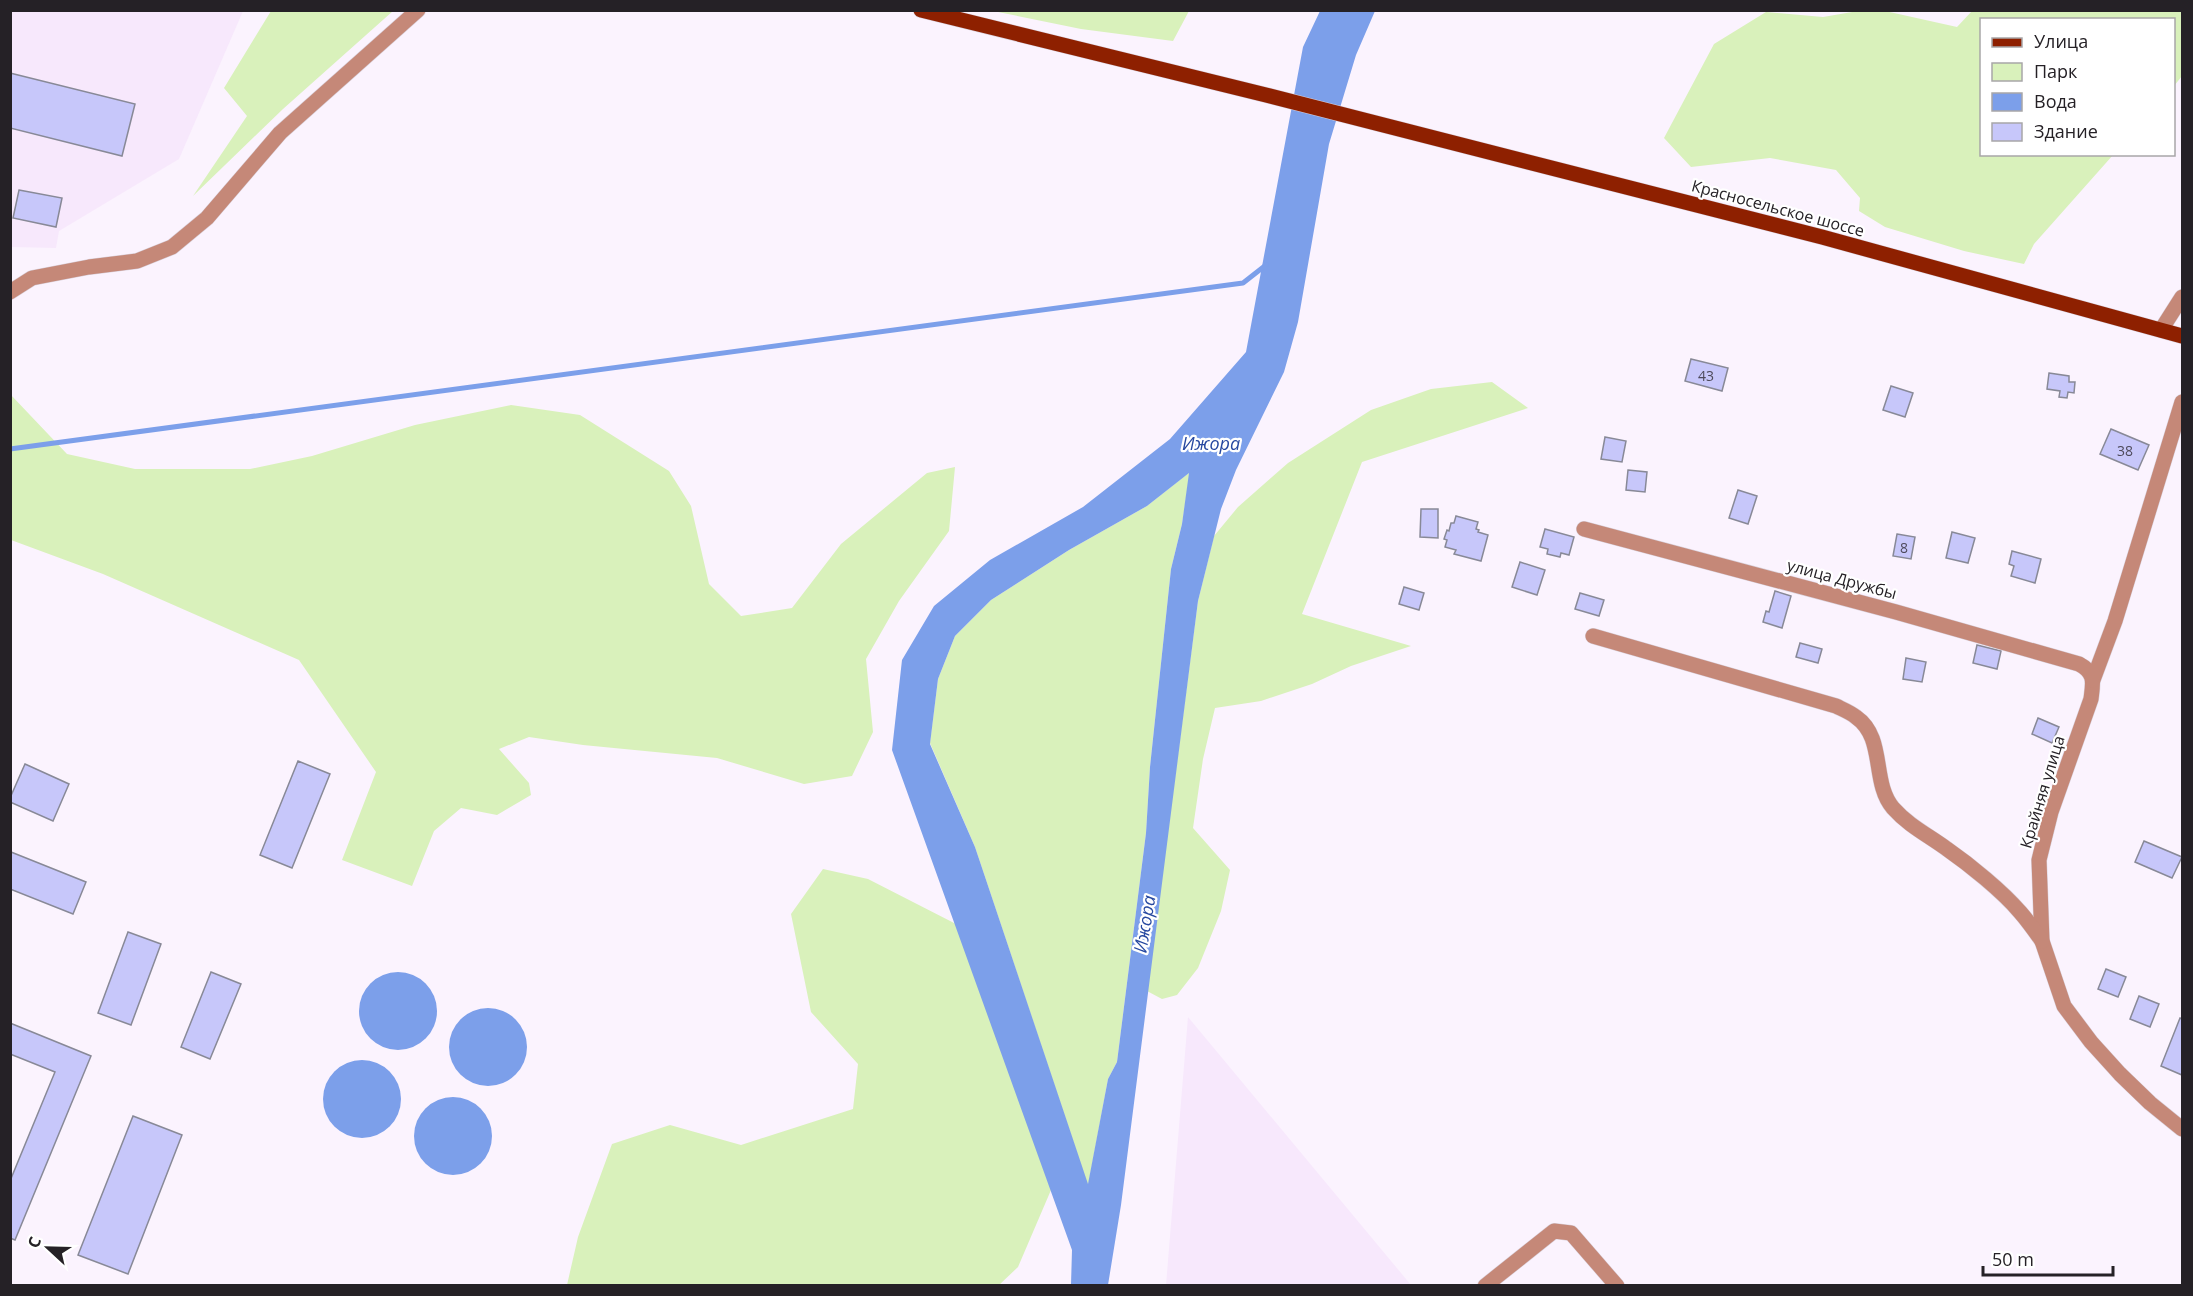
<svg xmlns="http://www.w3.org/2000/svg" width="2193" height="1296" viewBox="0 0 2193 1296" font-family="'Open Sans',sans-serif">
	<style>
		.built { fill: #f7e8fc }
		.green { fill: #d9f1bb }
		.water { fill: #7c9fea; fill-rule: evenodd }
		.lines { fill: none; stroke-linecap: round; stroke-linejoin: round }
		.stream { stroke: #7c9fea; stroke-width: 5 }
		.building { fill: #c7c7fa; stroke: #888997; stroke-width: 1.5 }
		.minor-casing { stroke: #d9d1db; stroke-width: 16 }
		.major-casing { stroke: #d9d1db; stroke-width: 16 }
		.minor { stroke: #c58878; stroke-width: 15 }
		.major { stroke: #8e2000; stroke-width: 15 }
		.labels { text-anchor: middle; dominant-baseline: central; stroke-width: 4.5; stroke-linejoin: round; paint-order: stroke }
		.number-label { font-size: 14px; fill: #4e4a5b }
		.street-label { font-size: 16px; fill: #252126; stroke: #fff }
		.water-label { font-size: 18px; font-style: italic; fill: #2648a0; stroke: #fff }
	</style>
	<rect width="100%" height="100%" fill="#fbf3fe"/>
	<g class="built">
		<path d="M 11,11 L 243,11 L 179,159 L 59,231 L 56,248 L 11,247 Z"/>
		<path d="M 1188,1017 L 1411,1285 L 1166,1285 Z"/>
	</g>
	<g class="green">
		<path d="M 271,11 L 393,11 L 283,109 L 193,196 L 247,116 L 224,88 Z"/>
		<path d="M 993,11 L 1189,10 L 1189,11 L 1173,41 L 1081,29 Z"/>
		<path d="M 1858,11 L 1885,11 L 1957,27 L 1972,11 L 2182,11 L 2182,76 L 2174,86 L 2174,20 L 1982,20 L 1982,154 L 2113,155 L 2034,244 L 2024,264 L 1964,251 L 1885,227 L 1859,211 L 1860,198 L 1836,170 L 1770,158 L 1691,167 L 1664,138 L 1714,44 L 1766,12 L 1823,17 Z"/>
		<path d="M 1492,382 L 1528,408 L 1362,462 L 1302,614 L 1411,646 L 1351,666 L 1312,684 L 1261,701 L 1215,708 L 1203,759 L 1193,828 L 1230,870 L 1221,911 L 1198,968 L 1177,995 L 1162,999 L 1147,991 L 1198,601 L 1214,536 L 1238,507 L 1288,463 L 1371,410 L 1431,389 Z"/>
		<path d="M 11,395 L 67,454 L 135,469 L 250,469 L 312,456 L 415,425 L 511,405 L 580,415 L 669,471 L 691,506 L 709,584 L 741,616 L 792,608 L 841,544 L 927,473 L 955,467 L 949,531 L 899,601 L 866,659 L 873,732 L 852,776 L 804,784 L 717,758 L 583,745 L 529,737 L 499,749 L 529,783 L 531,795 L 497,815 L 461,808 L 434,831 L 412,886 L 342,860 L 376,772 L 299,660 L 103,574 L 11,540 Z"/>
		<path d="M 1190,472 L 1182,524 L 1171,569 L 1150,767 L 1146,833 L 1117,1062 L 1108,1079 L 1088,1186 L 975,847 L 930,743 L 938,679 L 955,636 L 991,600 L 1069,550 L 1147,506 Z"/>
		<path d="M 823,869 L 868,879 L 956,924 L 1051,1190 L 1018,1267 L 998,1286 L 567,1285 L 578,1237 L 612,1144 L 670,1125 L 741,1145 L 853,1109 L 858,1064 L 811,1012 L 791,914 Z"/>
	</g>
	<g class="water">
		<path d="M 1320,11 L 1375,11 L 1356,55 L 1329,144 L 1298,322 L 1284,372 L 1236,470 L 1221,509 L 1198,601 L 1121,1205 L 1108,1285 L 1071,1285 L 1072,1250 L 892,750 L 902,660 L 934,606 L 990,560 L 1083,507 L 1170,439 L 1246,352 L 1303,47 ZM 1189,473 L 1182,524 L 1171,569 L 1150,767 L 1146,833 L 1117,1062 L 1108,1079 L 1088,1184 L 975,847 L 930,744 L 938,679 L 955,636 L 991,600 L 1069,550 L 1147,506 Z"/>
		<circle cx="398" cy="1011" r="39"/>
		<circle cx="488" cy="1047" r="39"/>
		<circle cx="362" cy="1099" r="39"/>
		<circle cx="453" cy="1136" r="39"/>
	</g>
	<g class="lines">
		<path class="stream" d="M 10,449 L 1243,283 L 1266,265"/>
	</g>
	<g class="building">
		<path d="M 10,73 L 135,104 L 122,156 L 10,128 Z"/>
		<path d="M 19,190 L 62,198 L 56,227 L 13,218 Z"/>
		<path d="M 1691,359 L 1728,368 L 1722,391 L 1685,381 Z"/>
		<path d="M 2049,373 L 2069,376 L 2069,382 L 2075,382 L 2074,393 L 2068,392 L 2067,398 L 2059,397 L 2060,391 L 2047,389 Z"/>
		<path d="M 1891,386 L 1913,393 L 1905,417 L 1883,410 Z"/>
		<path d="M 2111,429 L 2149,445 L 2138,470 L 2100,454 Z"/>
		<path d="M 1605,437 L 1626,441 L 1622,462 L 1601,459 Z"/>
		<path d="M 1628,470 L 1647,472 L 1645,492 L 1626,490 Z"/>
		<path d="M 1738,490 L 1757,496 L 1748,524 L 1729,518 Z"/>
		<path d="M 1421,509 L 1438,509 L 1438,538 L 1420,537 Z"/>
		<path d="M 1456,516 L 1478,522 L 1476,529 L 1479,530 L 1478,532 L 1488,535 L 1481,561 L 1454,554 L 1456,550 L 1445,547 L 1447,540 L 1444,539 L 1447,530 L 1449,531 L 1451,523 L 1454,523 Z"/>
		<path d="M 1545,529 L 1574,537 L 1569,555 L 1561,553 L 1560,557 L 1547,554 L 1548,549 L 1540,547 Z"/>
		<path d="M 1952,532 L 1975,538 L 1968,563 L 1946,558 Z"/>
		<path d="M 1897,534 L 1915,537 L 1911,559 L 1893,556 Z"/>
		<path d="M 2012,551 L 2041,559 L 2035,583 L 2011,576 L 2014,566 L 2009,564 Z"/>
		<path d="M 1520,562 L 1545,570 L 1537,595 L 1512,587 Z"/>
		<path d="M 1404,587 L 1424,593 L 1419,610 L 1399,604 Z"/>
		<path d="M 1775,591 L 1791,596 L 1782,628 L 1763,622 L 1766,611 L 1769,612 Z"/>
		<path d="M 1580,593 L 1604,600 L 1599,616 L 1575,609 Z"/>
		<path d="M 1800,643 L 1822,649 L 1818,663 L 1796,657 Z"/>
		<path d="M 1977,645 L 2001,651 L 1997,669 L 1973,663 Z"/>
		<path d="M 1906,658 L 1926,662 L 1922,682 L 1903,679 Z"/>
		<path d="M 2038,718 L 2059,727 L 2052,743 L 2032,734 Z"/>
		<path d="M 298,761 L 330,774 L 292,868 L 260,855 Z"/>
		<path d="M 25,764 L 69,784 L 53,821 L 10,802 L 10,798 Z"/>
		<path d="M 2144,841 L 2182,857 L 2172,878 L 2135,862 Z"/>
		<path d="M 11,852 L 86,882 L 73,914 L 10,889 Z"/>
		<path d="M 128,932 L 161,944 L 131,1025 L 98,1013 Z"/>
		<path d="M 2106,969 L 2126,977 L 2118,997 L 2098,989 Z"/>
		<path d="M 211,972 L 241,984 L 210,1059 L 181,1047 Z"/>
		<path d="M 2139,996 L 2159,1004 L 2150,1027 L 2130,1019 Z"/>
		<path d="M 2180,1018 L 2182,1019 L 2182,1075 L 2161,1066 Z"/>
		<path d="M 10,1023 L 91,1056 L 15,1240 L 10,1238 L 10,1181 L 55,1072 L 10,1054 Z"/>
		<path d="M 133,1116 L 182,1135 L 128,1274 L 78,1255 Z"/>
	</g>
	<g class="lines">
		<g class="minor-casing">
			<g id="minor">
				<path d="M 10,292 L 32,278 L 89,267 L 137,261 L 172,247 L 207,218 L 280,133 L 418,10"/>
				<path d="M 2161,330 L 2182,297"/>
				<path d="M 1584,529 L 1896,612 L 2079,664 C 2096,673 2093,683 2091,699 L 2051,812 L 2039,860 L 2042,941 L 2064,1006 L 2091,1042 L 2120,1074 L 2150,1103 L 2182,1129"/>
				<path d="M 1593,636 L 1836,706 C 1842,709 1850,712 1856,717 C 1886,738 1871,782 1893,808 C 1909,826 1928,835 1947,849 C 1970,865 2002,891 2020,912 C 2028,921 2035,931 2042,941"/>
				<path d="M 2093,680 L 2115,621 L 2182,402"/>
				<path d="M 1485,1286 L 1554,1231 L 1571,1233 L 1617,1286"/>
			</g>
		</g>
		<g class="major-casing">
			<path id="major" d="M 921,10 L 1266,95 L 1822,237 L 2182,336"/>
		</g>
		<use href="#minor" class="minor"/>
		<use href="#major" class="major"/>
	</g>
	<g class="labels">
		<g class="number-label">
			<text x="1706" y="375">43</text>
			<text x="2125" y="450">38</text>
			<text x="1904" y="547">8</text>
		</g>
		<g class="street-label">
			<text transform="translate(1778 208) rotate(15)">Красносельское шоссе</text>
			<text transform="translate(1842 579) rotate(15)">улица Дружбы</text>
			<text transform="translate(2042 792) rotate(-73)">Крайняя улица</text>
		</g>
		<g class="water-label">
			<text x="1211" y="443">Ижора</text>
			<text transform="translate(1144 924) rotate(-81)">Ижора</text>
		</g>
	</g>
	<rect width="2193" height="1296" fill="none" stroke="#252126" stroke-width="24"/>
	<rect x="1980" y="18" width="195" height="138" fill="#ffffff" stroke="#a8a6a8" stroke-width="1.5"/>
	<rect x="1992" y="38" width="30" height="9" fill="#8e2000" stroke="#a8a6a8" stroke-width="1.5"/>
	<text x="2034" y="48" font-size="18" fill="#252126">Улица</text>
	<rect x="1992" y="63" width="30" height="18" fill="#d9f1bb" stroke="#a8a6a8" stroke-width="1.5"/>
	<text x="2034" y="78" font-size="18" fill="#252126">Парк</text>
	<rect x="1992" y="93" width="30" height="18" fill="#7c9fea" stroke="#a8a6a8" stroke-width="1.5"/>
	<text x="2034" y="108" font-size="18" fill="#252126">Вода</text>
	<rect x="1992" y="123" width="30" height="18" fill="#c7c7fa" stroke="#a8a6a8" stroke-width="1.5"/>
	<text x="2034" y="138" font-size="18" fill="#252126">Здание</text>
	<g transform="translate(48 1248) rotate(292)" stroke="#ffffff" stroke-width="4.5" paint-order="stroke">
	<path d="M0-4.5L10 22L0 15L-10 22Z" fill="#252126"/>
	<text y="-9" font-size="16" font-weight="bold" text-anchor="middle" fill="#252126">С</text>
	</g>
	<path d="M1983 1266v9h130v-9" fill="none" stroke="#252126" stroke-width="3"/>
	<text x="1992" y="1266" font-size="18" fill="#252126" stroke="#ffffff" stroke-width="4.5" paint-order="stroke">50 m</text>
</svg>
